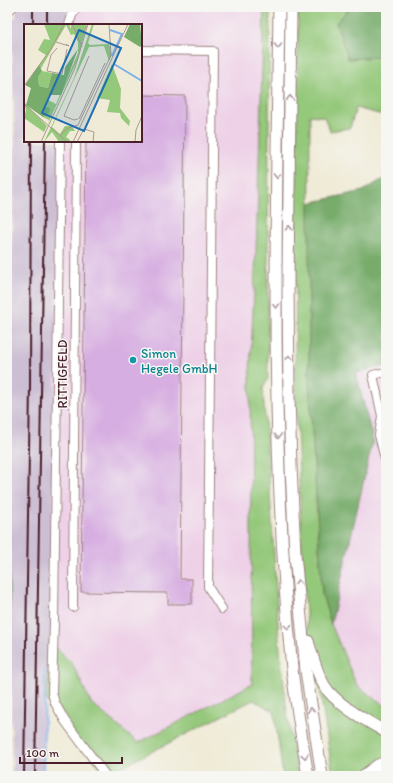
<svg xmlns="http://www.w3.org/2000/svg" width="393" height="783" viewBox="0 0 393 783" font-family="Itim,sans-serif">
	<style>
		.built { fill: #eed0e7 }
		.industrial { fill: #ccbed3 }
		.green { fill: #94c87a; stroke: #6f7452 }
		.forest { fill: #77ac6a; stroke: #60664a }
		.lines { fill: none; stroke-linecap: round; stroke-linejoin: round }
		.stream { stroke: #7bb0e9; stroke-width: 2 }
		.building { fill: #d7aee1 }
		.minor-casing { stroke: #9d8581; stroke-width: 10 }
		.highway-casing { stroke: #9d8581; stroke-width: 13 }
		.minor { stroke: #fff; stroke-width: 8 }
		.highway { stroke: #fff; stroke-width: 11 }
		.rail { stroke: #4a1f2b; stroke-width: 2 }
		.oneway { stroke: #ae9aa0 }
		.culture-dot { fill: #0f9aa8; stroke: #f6f6f2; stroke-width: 1.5 }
		.labels { text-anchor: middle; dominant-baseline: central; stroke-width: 3; stroke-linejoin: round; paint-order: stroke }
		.culture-label { font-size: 13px; fill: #0d838f; stroke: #f6f6f2; text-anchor: start }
		.street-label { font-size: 13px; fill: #4a1f2b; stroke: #f6f6f2 }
		.inset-river { fill: none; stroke: #7bb0e9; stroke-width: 2 }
		.inset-road { fill: none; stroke: #ae9992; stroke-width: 1 }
		.view { fill: #1f6fb2; fill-opacity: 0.15; stroke: #1f6fb2; stroke-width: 2 }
		.inset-edge { fill: none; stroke: #4a1f2b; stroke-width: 2 }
	</style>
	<rect width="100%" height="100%" fill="#f6f6f2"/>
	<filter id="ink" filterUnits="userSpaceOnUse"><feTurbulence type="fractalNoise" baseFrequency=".025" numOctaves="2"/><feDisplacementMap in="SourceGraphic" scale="8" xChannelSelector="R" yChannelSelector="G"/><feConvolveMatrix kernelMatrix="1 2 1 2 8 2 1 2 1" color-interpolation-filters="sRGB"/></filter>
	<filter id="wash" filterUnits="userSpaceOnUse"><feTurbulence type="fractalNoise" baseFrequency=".012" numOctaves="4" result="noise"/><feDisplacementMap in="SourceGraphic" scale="16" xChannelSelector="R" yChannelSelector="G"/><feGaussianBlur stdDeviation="0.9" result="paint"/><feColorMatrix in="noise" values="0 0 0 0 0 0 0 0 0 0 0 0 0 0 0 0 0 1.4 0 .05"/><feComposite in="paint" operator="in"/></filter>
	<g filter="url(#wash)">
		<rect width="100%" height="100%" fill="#f0ebd7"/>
		<g class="built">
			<path d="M 76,7 L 264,7 L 256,252 L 250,371 L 252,684 L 138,743 L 91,703 L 73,665 L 51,642 L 59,141 L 141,141 L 141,25 L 62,25 Z"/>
			<path d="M 386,366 L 386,706 L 357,686 L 331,624 L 373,440 L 356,373 Z"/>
		</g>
		<path class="industrial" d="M 16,7 L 76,7 L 62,25 L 25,25 L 25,141 L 59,141 L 51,642 L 46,700 L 43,776 L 12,776 L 7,384 L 15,141 L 11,17 L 16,18 Z"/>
		<g class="green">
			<path d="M 264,7 L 270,7 L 268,251 L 268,379 L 263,388 L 273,538 L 279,640 L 287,713 L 298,776 L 283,776 L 274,711 L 253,700 L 106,775 L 46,700 L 51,642 L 73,665 L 91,703 L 138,743 L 252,684 L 250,371 L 256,252 Z"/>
			<path d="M 298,7 L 350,7 L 336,23 L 381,57 L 386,82 L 386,116 L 356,108 L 350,128 L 330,131 L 324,117 L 310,115 L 309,381 L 322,594 L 331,624 L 357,686 L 386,706 L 386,776 L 333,776 L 319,685 L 307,630 L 302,551 L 295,380 Z"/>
			<path d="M 9,312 L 7,384 L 7,313 Z"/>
			<path d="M 7,397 L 10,625 L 7,623 Z"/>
		</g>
		<g class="forest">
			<path d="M 350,7 L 386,7 L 386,82 L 381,57 L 348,59 L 336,23 Z"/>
			<path d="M 386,177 L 386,366 L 356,373 L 373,440 L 331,624 L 322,594 L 309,381 L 309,203 L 363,191 Z"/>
		</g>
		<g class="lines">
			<path class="stream" d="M 43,776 L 45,670"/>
		</g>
		<g id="blocks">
			<path class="building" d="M 141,95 L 185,96 L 180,579 L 192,579 L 192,604 L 168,604 L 168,593 L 81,592 L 86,141 L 141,141 Z"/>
		</g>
	</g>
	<g filter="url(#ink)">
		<use href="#blocks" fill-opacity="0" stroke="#9d8581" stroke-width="1"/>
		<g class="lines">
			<g class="minor-casing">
				<g id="minor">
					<path d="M 7,12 L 13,7"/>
					<path d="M 69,25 L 72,15 L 78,7"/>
					<path d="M 141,50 L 213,51 L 208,587 L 222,609"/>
					<path d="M 60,141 L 54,622 L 52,693 L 55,703 L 65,721 L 106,776"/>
					<path d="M 386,372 L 373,375 L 382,416 L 379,435 L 386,463"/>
					<path d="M 73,607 L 76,141"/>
				</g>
			</g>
			<g class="highway-casing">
				<g id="highway">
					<path d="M 279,7 C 276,228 270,449 292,669 C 296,705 302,740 308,776"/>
					<path d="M 291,7 L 288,281 L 289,397 L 291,466 L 295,554 L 306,671 L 322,776"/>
					<path d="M 308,641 C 312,655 316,671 324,685 C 335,704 367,721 386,732"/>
					<path d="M 363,776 L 378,765 L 386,762"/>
				</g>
			</g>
			<use href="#minor" class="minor"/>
			<use href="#highway" class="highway"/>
			<g class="rail">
				<path d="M 33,25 L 33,7"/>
				<path d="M 47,25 L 47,7"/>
				<path d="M 24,776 L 30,386 L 31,141"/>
				<path d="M 35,776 L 45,141"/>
			</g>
		</g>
		<defs><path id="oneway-chevron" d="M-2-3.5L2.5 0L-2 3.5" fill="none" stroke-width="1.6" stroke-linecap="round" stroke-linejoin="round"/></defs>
		<g class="oneway">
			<use href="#oneway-chevron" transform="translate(278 46) rotate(91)"/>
			<use href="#oneway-chevron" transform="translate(290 98) rotate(-89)"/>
			<use href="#oneway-chevron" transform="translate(277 176) rotate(91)"/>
			<use href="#oneway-chevron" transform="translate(289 228) rotate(-89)"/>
			<use href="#oneway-chevron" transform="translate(276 306) rotate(90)"/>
			<use href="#oneway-chevron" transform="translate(289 358) rotate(-91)"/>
			<use href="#oneway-chevron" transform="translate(278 436) rotate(88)"/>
			<use href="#oneway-chevron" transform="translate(298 582) rotate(-95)"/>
			<use href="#oneway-chevron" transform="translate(288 627) rotate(85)"/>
			<use href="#oneway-chevron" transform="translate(311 710) rotate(-98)"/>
			<use href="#oneway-chevron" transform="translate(305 756) rotate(81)"/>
		</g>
	</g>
	<circle class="culture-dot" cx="133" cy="360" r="4"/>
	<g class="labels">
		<g class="culture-label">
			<text x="141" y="353">Simon<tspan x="141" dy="15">Hegele GmbH</tspan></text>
		</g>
		<g class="street-label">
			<text transform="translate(62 374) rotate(-90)">RITTIGFELD</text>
		</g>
	</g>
	<g transform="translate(24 24)">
		<rect width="118" height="118" fill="#f0ebd7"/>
		<path d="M 20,0 L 45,0 L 47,5 L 47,0 L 63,0 L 54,35 L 20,108 L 0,94 L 2,86 L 0,78 L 23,102 L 25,96 L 19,93 L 24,76 L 32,80 L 54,29 L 54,18 L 50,10 L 47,11 L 42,1 L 16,46 L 15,41 L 22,31 L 14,26 L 20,15 L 26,16 ZM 68,0 L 70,0 L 64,19 L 66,21 L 85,20 L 88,31 L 85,37 L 80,22 L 65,23 L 28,103 L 36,110 L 41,102 L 48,102 L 51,107 L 46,107 L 42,113 L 46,116 L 45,118 L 35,118 L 28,108 L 20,118 L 50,54 ZM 88,40 L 97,65 L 96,84 L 106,97 L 105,102 L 97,94 L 96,89 L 83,88 L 86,76 L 73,74 ZM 18,47 L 28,49 L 24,64 L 15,62 L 14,53 Z" fill="#94c87a"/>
		<path d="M 106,0 L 116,0 L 118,21 L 116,23 L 100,13 ZM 54,25 L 37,71 L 25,71 L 22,83 L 26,84 L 25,89 L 19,93 L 2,81 L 7,64 L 1,61 L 15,41 L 18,47 L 14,53 L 15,62 L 24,64 L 28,49 L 40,51 L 41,43 Z" fill="#77ac6a"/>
		<path class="inset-river" d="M 86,6 L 98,10 L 88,32M 90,40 L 118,57"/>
		<path class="inset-road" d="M 48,0 L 58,23M 51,6 L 58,8 L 63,2M 32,18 L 45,22 L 42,20M 33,24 L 27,31 L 23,47 L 38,50 L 43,25M 0,62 L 27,25 L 40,0M 0,80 L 43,118M 54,95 L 50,96 L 40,92 L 65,32M 55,95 L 81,39M 36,112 L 42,105 L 54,101 L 87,31 L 85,0M 17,118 L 51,44 L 64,0M 49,118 L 104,0M 53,118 L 60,105 L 70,108 L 69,118M 111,118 L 112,106 L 118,92"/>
		<path class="view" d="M 55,6 L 97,24 L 60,107 L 18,89 Z"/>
		<rect width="118" height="118" class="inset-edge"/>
	</g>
	<rect width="393" height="783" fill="none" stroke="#f6f6f2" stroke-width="24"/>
	<path d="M20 757v6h102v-6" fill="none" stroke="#4a1f2b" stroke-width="2"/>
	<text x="26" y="757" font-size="12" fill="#4a1f2b" stroke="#f6f6f2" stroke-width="3" paint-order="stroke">100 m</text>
</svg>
